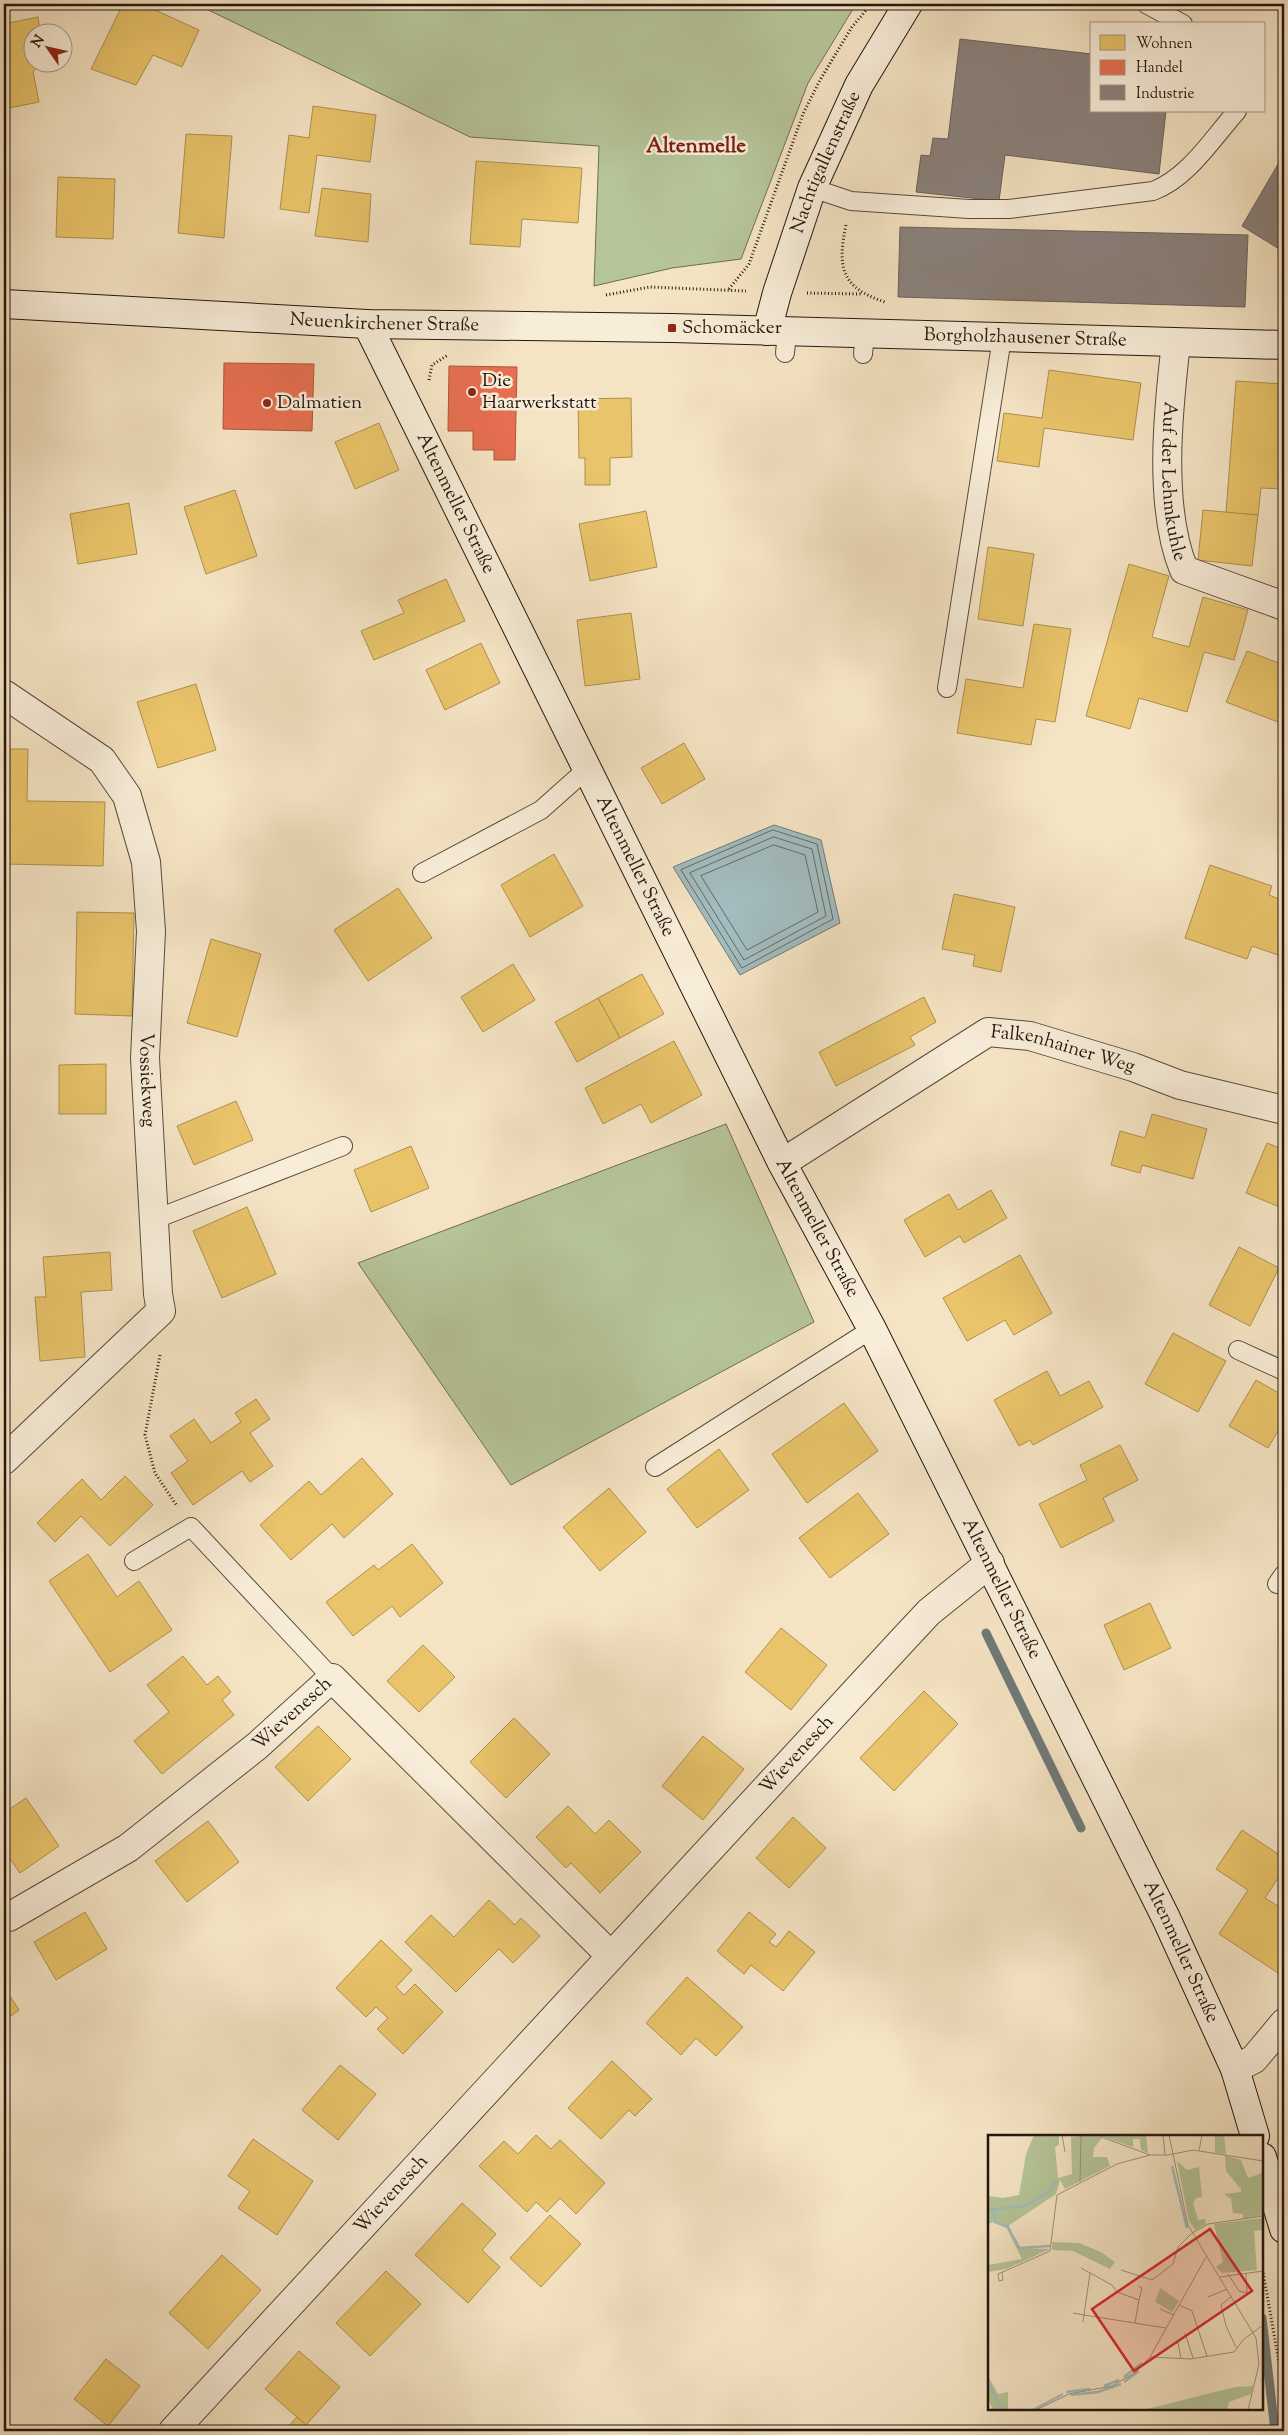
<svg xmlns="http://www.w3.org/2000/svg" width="1288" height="2435" viewBox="0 0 1288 2435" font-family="'Sorts Mill Goudy',serif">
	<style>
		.green { fill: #b6c599; stroke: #6d6e54 }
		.water { fill: #a2bcbf; stroke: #707a79 }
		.homes { fill: #e9c46a; stroke: #ae904f }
		.shops { fill: #e76f51; stroke: #ac553d }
		.industry { fill: #8a817c; stroke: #6b615b }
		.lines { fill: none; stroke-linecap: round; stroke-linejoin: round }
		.shore { stroke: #636a67; stroke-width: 1 }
		.stream { stroke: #707a79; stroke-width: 9 }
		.lane-casing { stroke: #584a3c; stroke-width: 20 }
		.street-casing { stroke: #584a3c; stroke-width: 30 }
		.secondary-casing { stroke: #24170f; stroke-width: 30 }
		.path { stroke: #24170f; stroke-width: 3; stroke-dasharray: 1 2.5; stroke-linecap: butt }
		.lane { stroke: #f8edd9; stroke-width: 18 }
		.street { stroke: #f8edd9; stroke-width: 28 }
		.secondary { stroke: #f8edd9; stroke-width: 28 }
		.poi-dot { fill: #8f2418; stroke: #f8edd9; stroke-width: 2 }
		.labels { text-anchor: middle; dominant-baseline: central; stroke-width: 5; stroke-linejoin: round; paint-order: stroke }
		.street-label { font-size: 19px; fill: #24170f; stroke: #f8edd9 }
		.poi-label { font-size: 19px; fill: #24170f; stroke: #f8edd9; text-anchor: start }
		.quarter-label { font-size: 21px; font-weight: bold; fill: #7a1f14; stroke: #f8edd9 }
		.inset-river { fill: none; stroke: #a2bcbf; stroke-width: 2.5 }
		.inset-road { fill: none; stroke: #a1927c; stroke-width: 1 }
		.view { fill: #d62828; fill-opacity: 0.15; stroke: #d62828; stroke-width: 2.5 }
		.inset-edge { fill: none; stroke: #24170f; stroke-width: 2.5 }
	</style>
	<rect width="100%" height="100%" fill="#f5e4c4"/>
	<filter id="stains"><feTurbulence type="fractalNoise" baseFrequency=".004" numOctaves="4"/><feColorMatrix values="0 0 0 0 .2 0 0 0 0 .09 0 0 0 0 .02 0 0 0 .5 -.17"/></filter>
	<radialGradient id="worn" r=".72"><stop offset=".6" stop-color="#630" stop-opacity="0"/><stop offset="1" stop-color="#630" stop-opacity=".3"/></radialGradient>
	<g class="green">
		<path d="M 196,4 L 856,4 L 808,83 L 741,259 L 672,268 L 594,286 L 599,146 L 470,137 Z"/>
		<path d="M 726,1124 L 814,1322 L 511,1485 L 358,1263 Z"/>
	</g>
	<path class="water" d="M 774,825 L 821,840 L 840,923 L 740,975 L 673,867 Z"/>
	<g class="homes">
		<path d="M 123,4 L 142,4 L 199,30 L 182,67 L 153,55 L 136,85 L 91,69 Z"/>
		<path d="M 38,17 L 40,32 L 32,32 L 32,62 L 41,62 L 33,72 L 39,102 L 4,109 L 4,24 Z"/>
		<path d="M 313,106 L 376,115 L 370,162 L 317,155 L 309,213 L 280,209 L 289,135 L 309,138 Z"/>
		<path d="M 186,134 L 232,136 L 224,238 L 178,233 Z"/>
		<path d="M 476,161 L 582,168 L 578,223 L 522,219 L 520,247 L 470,244 Z"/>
		<path d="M 58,177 L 115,179 L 113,239 L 56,237 Z"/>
		<path d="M 322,188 L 371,194 L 368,242 L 315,236 Z"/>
		<path d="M 1049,370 L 1141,383 L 1133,440 L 1044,428 L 1039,467 L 997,461 L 1004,413 L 1042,418 Z"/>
		<path d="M 1236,381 L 1284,384 L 1284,489 L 1261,488 L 1258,515 L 1226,513 Z"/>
		<path d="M 631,398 L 632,457 L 610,458 L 610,485 L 585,485 L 585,458 L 579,458 L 578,399 Z"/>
		<path d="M 379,423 L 399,470 L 355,489 L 335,442 Z"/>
		<path d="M 235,490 L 257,556 L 206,574 L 184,507 Z"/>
		<path d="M 129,503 L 137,554 L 78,564 L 70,514 Z"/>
		<path d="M 1203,510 L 1258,515 L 1252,566 L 1198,560 Z"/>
		<path d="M 646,511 L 657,567 L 590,581 L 579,524 Z"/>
		<path d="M 988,547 L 1034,554 L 1023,626 L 978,619 Z"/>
		<path d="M 1129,564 L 1169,576 L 1152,637 L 1189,647 L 1203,597 L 1248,610 L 1234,660 L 1204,652 L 1187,712 L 1139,698 L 1130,729 L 1086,716 Z"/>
		<path d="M 446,579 L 465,621 L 374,660 L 361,631 L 404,613 L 398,600 Z"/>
		<path d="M 631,613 L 640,679 L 585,686 L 577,620 Z"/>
		<path d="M 1034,624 L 1071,629 L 1055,722 L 1036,719 L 1031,745 L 957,733 L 966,679 L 1023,688 Z"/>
		<path d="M 481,643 L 500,683 L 445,710 L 426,670 Z"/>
		<path d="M 1247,651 L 1284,665 L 1284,706 L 1278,722 L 1226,702 Z"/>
		<path d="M 196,684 L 216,750 L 158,768 L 137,702 Z"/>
		<path d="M 684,743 L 705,779 L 662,804 L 641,768 Z"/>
		<path d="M 4,749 L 28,749 L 27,801 L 105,802 L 103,866 L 4,864 Z"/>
		<path d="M 554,854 L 583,906 L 530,937 L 501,885 Z"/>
		<path d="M 1210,865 L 1272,886 L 1269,895 L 1284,901 L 1284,957 L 1252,946 L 1247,959 L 1185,938 Z"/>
		<path d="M 398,888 L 432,938 L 368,981 L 334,930 Z"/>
		<path d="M 954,894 L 1015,907 L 1001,972 L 973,966 L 975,955 L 942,949 Z"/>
		<path d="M 77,912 L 134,913 L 132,1016 L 75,1014 Z"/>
		<path d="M 211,939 L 261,954 L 237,1037 L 187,1023 Z"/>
		<path d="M 513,964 L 535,1000 L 483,1032 L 461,997 Z"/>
		<path d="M 642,974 L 664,1014 L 620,1038 L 598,998 Z"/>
		<path d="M 924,997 L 936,1022 L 910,1037 L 915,1045 L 836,1086 L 819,1052 Z"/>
		<path d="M 598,998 L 620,1038 L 577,1062 L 555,1022 Z"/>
		<path d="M 674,1041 L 702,1095 L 651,1123 L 641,1104 L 603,1124 L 585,1088 Z"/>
		<path d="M 106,1064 L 106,1114 L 59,1114 L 59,1065 Z"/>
		<path d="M 236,1101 L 253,1140 L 194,1165 L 177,1126 Z"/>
		<path d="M 1152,1114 L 1207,1129 L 1193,1179 L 1142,1165 L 1140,1173 L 1111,1165 L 1120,1131 L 1145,1138 Z"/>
		<path d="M 1267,1143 L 1284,1150 L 1284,1209 L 1246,1193 Z"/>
		<path d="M 411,1146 L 429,1188 L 371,1212 L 354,1170 Z"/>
		<path d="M 991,1190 L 1007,1218 L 964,1243 L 960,1236 L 925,1257 L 904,1220 L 949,1194 L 958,1210 Z"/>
		<path d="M 247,1207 L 276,1274 L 222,1298 L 193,1231 Z"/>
		<path d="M 1239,1247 L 1279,1268 L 1250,1326 L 1209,1305 Z"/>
		<path d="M 110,1252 L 112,1290 L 81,1292 L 85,1357 L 40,1361 L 35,1297 L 46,1297 L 43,1257 Z"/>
		<path d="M 1020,1255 L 1052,1313 L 1014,1335 L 1005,1320 L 967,1341 L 943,1298 Z"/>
		<path d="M 1173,1333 L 1226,1361 L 1198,1412 L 1145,1384 Z"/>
		<path d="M 1047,1371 L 1060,1396 L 1089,1381 L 1103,1407 L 1033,1445 L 1030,1440 L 1019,1446 L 994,1400 Z"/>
		<path d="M 1256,1380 L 1284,1396 L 1284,1421 L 1268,1448 L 1229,1426 Z"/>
		<path d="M 256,1399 L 270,1419 L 250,1433 L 273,1466 L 250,1482 L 242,1471 L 193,1505 L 171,1473 L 188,1461 L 170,1436 L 194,1419 L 211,1443 L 241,1422 L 235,1413 Z"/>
		<path d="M 844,1403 L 878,1451 L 807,1503 L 772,1454 Z"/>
		<path d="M 1120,1445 L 1138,1480 L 1103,1498 L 1114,1521 L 1061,1548 L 1039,1504 L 1087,1480 L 1080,1465 Z"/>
		<path d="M 719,1449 L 749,1490 L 697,1528 L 667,1489 Z"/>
		<path d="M 362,1458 L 393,1494 L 344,1538 L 332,1524 L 291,1560 L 260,1525 L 309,1481 L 321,1495 Z"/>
		<path d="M 125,1476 L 153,1505 L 110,1546 L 81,1516 L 55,1542 L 37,1523 L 82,1479 L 101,1500 Z"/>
		<path d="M 609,1488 L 646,1532 L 600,1571 L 563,1527 Z"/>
		<path d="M 858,1493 L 889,1534 L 830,1578 L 799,1538 Z"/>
		<path d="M 412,1544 L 443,1583 L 400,1617 L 392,1606 L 353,1636 L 326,1602 L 374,1565 L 378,1570 Z"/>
		<path d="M 88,1554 L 117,1597 L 139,1581 L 172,1630 L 110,1672 L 49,1581 Z"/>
		<path d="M 1150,1603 L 1171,1648 L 1124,1670 L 1104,1625 Z"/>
		<path d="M 781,1628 L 827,1665 L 791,1710 L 745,1672 Z"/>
		<path d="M 423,1645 L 455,1677 L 419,1712 L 387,1681 Z"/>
		<path d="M 183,1656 L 207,1685 L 218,1676 L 231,1692 L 222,1700 L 234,1715 L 162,1774 L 134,1741 L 169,1712 L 147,1685 Z"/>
		<path d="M 924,1691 L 958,1724 L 894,1791 L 860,1758 Z"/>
		<path d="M 514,1718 L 550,1754 L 506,1798 L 470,1762 Z"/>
		<path d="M 318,1726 L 351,1759 L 308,1801 L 275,1767 Z"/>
		<path d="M 703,1736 L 744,1769 L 703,1820 L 662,1786 Z"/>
		<path d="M 26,1798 L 59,1846 L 20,1873 L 4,1850 L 4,1813 Z"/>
		<path d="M 568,1806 L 595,1834 L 609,1820 L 641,1852 L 600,1893 L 571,1863 L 566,1868 L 536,1837 Z"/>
		<path d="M 793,1817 L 826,1848 L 789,1888 L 756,1858 Z"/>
		<path d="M 208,1821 L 239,1862 L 187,1902 L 155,1861 Z"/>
		<path d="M 1242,1830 L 1284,1858 L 1284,1869 L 1265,1898 L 1284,1910 L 1284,1977 L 1219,1934 L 1248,1890 L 1216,1869 Z"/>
		<path d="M 489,1900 L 515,1925 L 521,1918 L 540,1936 L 513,1963 L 499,1949 L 456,1992 L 405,1942 L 431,1915 L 454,1937 Z"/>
		<path d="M 85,1912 L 107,1949 L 56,1980 L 34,1942 Z"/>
		<path d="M 749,1912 L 776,1934 L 769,1942 L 776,1947 L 789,1931 L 815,1952 L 783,1991 L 751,1965 L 744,1974 L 717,1951 Z"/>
		<path d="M 381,1940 L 412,1970 L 396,1987 L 404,1995 L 415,1984 L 443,2012 L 403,2054 L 377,2029 L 388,2018 L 376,2007 L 366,2017 L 336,1988 Z"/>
		<path d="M 687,1977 L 743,2027 L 716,2056 L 696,2038 L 681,2055 L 646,2023 Z"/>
		<path d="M 4,1987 L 19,2010 L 4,2021 Z"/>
		<path d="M 612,2061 L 652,2099 L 635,2116 L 629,2110 L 601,2139 L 568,2108 Z"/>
		<path d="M 340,2065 L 376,2094 L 338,2140 L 302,2110 Z"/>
		<path d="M 536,2135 L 551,2149 L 560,2140 L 605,2183 L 576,2214 L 560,2198 L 547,2212 L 536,2202 L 527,2212 L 479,2166 L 504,2141 L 518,2154 Z"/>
		<path d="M 253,2139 L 313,2181 L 277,2235 L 238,2208 L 250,2191 L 228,2176 Z"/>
		<path d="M 462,2203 L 496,2234 L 482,2250 L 500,2267 L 468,2303 L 415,2255 Z"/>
		<path d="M 550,2215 L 581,2244 L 541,2287 L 510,2258 Z"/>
		<path d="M 222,2255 L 261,2290 L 208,2349 L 169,2313 Z"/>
		<path d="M 386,2271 L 421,2304 L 370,2356 L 336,2323 Z"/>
		<path d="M 299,2351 L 340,2387 L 306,2425 L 265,2389 Z"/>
		<path d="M 106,2359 L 140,2386 L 108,2426 L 74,2399 Z"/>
		<path d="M 297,2417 L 306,2425 L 314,2431 L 284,2431 Z"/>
	</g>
	<g class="shops">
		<path d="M 224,363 L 314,364 L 312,431 L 223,429 Z"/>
		<path d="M 449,366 L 517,367 L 515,460 L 494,460 L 494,450 L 473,450 L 473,431 L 448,431 Z"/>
	</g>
	<g class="industry">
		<path d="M 960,39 L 1092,54 L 1092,111 L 1166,111 L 1159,174 L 1005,155 L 999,201 L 916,192 L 921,155 L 930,156 L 933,138 L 948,139 Z"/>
		<path d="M 1284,154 L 1284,252 L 1242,226 Z"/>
		<path d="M 900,227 L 1248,235 L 1245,307 L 898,297 Z"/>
	</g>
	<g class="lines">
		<g class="shore">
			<path d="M 773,830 L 817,844 L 833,919 L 742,968 L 681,870 Z"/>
			<path d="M 774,837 L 812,849 L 826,916 L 744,960 L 690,873 Z"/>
			<path d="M 774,845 L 805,855 L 818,912 L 747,950 L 701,876 Z"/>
		</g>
		<g class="stream">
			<path d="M 986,1633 L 1081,1828"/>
			<path d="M 1262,2318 L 1275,2431"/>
		</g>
		<g class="lane-casing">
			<g id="lane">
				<path d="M 1146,4 L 1183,24"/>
				<path d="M 812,188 L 851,201 L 969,209 L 1009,209 L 1153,191 C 1188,178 1212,139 1237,111"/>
				<path d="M 785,353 L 787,332"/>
				<path d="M 863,354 L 865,334"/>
				<path d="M 947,688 L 1002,338"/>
				<path d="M 422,873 L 541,810 L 587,769"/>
				<path d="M 153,1220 L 343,1146"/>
				<path d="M 1238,1350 L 1284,1371"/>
				<path d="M 655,1467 L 872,1329"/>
				<path d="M 134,1561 L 191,1527 L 332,1678"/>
				<path d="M 1277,1584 L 1284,1574"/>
			</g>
		</g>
		<g class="street-casing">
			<g id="street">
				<path id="s1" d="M 1176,343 C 1168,411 1158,507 1184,570 L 1284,606"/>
				<path id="s2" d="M 4,694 L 102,760 L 127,796 L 146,862 L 151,931 L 145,1058 L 158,1294 L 161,1311 L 4,1460"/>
				<path id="s3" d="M 782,1163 L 988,1032 L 1030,1036 L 1133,1067 L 1180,1085 L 1284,1110"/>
				<path id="s4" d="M 4,1916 L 9,1917 L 128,1848 L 257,1746 L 332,1678 L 610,1955"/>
				<path d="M 1235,2069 L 1254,2059 L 1284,2023"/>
				<path id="s5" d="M 173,2431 L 901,1642 L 929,1612 L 990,1563"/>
			</g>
		</g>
		<g class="secondary-casing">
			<g id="secondary">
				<path id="s6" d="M 4,304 L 367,324 L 672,328 L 1284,345"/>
				<path id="s7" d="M 367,324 L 782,1163 L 872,1329 L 1166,1918 L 1235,2069 L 1255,2136"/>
				<path id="s8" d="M 767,331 L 777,293 L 812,188 L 859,85 L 908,4"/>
				<path d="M 1262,2157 L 1284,2229"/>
			</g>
		</g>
		<g class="path">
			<path d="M 846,225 C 837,267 841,288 885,302"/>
			<path d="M 729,289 L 749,264 L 803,114 L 820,80 L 852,27 L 868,8"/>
			<path d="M 807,293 L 862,294"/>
			<path d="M 606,295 L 650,287 L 746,291"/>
			<path d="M 429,380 L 432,365 L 448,355"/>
			<path d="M 160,1355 L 145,1435 L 155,1473 L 177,1506"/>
			<path d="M 1262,2266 L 1284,2391"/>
		</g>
		<use href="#lane" class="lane"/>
		<use href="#street" class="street"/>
		<use href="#secondary" class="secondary"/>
	</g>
	<g class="poi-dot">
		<rect x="667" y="323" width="10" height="10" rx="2.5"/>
		<circle cx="472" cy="392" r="5"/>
		<circle cx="267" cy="403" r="5"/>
	</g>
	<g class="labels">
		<g class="street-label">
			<text stroke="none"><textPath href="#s8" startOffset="179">Nachtigallenstraße</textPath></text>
			<text stroke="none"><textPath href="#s6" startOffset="381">Neuenkirchener Straße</textPath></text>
			<text stroke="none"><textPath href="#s6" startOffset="1022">Borgholzhausener Straße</textPath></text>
			<text stroke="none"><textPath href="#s1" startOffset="139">Auf der Lehmkuhle</textPath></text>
			<text stroke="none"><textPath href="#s7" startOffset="200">Altenmeller Straße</textPath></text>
			<text stroke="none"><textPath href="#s7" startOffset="605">Altenmeller Straße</textPath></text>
			<text stroke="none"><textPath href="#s3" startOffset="321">Falkenhainer Weg</textPath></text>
			<text stroke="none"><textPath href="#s2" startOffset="449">Vossiekweg</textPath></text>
			<text stroke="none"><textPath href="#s7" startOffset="1010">Altenmeller Straße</textPath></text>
			<text stroke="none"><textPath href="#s7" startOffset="1415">Altenmeller Straße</textPath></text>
			<text stroke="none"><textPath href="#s4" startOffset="355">Wievenesch</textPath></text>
			<text stroke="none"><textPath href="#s5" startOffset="920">Wievenesch</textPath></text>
			<text stroke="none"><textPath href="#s7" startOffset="1820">Altenmeller Straße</textPath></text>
			<text stroke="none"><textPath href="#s5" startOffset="322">Wievenesch</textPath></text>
		</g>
		<g class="poi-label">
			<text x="682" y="328">Schomäcker</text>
			<text x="482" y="381">Die<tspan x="482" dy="22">Haarwerkstatt</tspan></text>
			<text x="277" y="403">Dalmatien</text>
		</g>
		<g class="quarter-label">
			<text x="696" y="147">Altenmelle</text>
		</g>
	</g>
	<g transform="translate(988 2135)">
		<rect width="275" height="275" fill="#f5e4c4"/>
		<path d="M 46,0 L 71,0 L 71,10 L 67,12 L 70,43 L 84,39 L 83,2 L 105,0 L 114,3 L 106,13 L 105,22 L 119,22 L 122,31 L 77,54 L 72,45 L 68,59 L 20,91 L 33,113 L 62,114 L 18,134 L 0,137 L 0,130 L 34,124 L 18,92 L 6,87 L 0,89 L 0,61 L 15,63 L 31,60 L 38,19 ZM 110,0 L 158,0 L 160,18 L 153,15 L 152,4 L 145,4 L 145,12 ZM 227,0 L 236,0 L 238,19 L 227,18 ZM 237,20 L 253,25 L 260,43 L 274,38 L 275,28 L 275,80 L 255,84 L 255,79 L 245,78 L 243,64 L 236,59 L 253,57 L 253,54 L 238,36 ZM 189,26 L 199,35 L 211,32 L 214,62 L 208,63 L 205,68 L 210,85 L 217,84 L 218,89 L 207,95 L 201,86 ZM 275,83 L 275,95 L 266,96 L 269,135 L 234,138 L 228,132 L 235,127 L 226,89 ZM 64,107 L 91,108 L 113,117 L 127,127 L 122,134 L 85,116 L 64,115 ZM 172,153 L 191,166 L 184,177 L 167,167 ZM 0,241 L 10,259 L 20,257 L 20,275 L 5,275 L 0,264 ZM 265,251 L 263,259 L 241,267 L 239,275 L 155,275 L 247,252 Z" fill="#b6c599"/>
		<path class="inset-river" d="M 184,31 L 199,93M 0,75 L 36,71 L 59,58 L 69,46M 5,75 L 7,87 L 20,92 L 31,113 L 62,111M 136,242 L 154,228M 0,247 L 14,275M 136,247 L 151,236M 116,251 L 131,245M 78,257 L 102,254M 83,260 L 110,257 L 133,249M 45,275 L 75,259"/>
		<path class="inset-road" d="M 74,0 L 77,17M 108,0 L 162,20 L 180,20 L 205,15 L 275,26M 175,0 L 177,20M 181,0 L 200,90 L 268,203 L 271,229 L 260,275M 211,16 L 214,0M 92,47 L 93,0M 204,98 L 220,89 L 275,81M 93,133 L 124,150 L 129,157 L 151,165 L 147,188M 133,135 L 164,145 L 185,129 L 190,112 L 204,98M 14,137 L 15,145 L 11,146 L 10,139 L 62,116 L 69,60 L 129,29 L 162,20M 102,138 L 96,180 L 178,193M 240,139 L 251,156 L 259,158 L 258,138M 232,142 L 275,136M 150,151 L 154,153 L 151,165M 220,162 L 239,154M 243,162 L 233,170 L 238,191 L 248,212M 191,170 L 204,176 L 219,221M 172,174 L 186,180M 85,178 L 96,180 L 95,187M 197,198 L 205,223M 187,208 L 190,208 L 193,224M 162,222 L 203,224 L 246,217 L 255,205 L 275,190M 48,275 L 81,259 L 124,251 L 148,237 L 162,222 L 218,122"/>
		<path class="view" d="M 222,94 L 264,156 L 146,236 L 104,174 Z"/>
		<rect width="275" height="275" class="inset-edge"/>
	</g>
	<rect width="1288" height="2435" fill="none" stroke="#f5e4c4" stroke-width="20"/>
	<rect x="5" y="5" width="1278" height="2425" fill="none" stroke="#24170f" stroke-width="2.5"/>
	<rect x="10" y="10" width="1268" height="2415" fill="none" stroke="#24170f"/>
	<rect x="1090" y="22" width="175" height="90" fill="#f8edd9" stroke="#a39788"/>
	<rect x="1100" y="35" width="25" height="15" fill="#e9c46a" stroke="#a39788"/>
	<text x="1136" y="48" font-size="15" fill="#24170f">Wohnen</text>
	<rect x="1100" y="60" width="25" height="15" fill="#e76f51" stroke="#a39788"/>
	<text x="1136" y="72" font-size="15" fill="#24170f">Handel</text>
	<rect x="1100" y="85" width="25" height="15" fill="#8a817c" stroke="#a39788"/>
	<text x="1136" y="98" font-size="15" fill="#24170f">Industrie</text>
	<g transform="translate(48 48) rotate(304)"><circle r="24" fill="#f8edd9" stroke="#a39788"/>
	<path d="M0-4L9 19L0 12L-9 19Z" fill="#8f2418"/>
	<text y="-8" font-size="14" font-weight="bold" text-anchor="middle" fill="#24170f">N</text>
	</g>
	<rect width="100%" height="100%" filter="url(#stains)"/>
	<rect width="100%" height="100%" fill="url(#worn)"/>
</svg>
